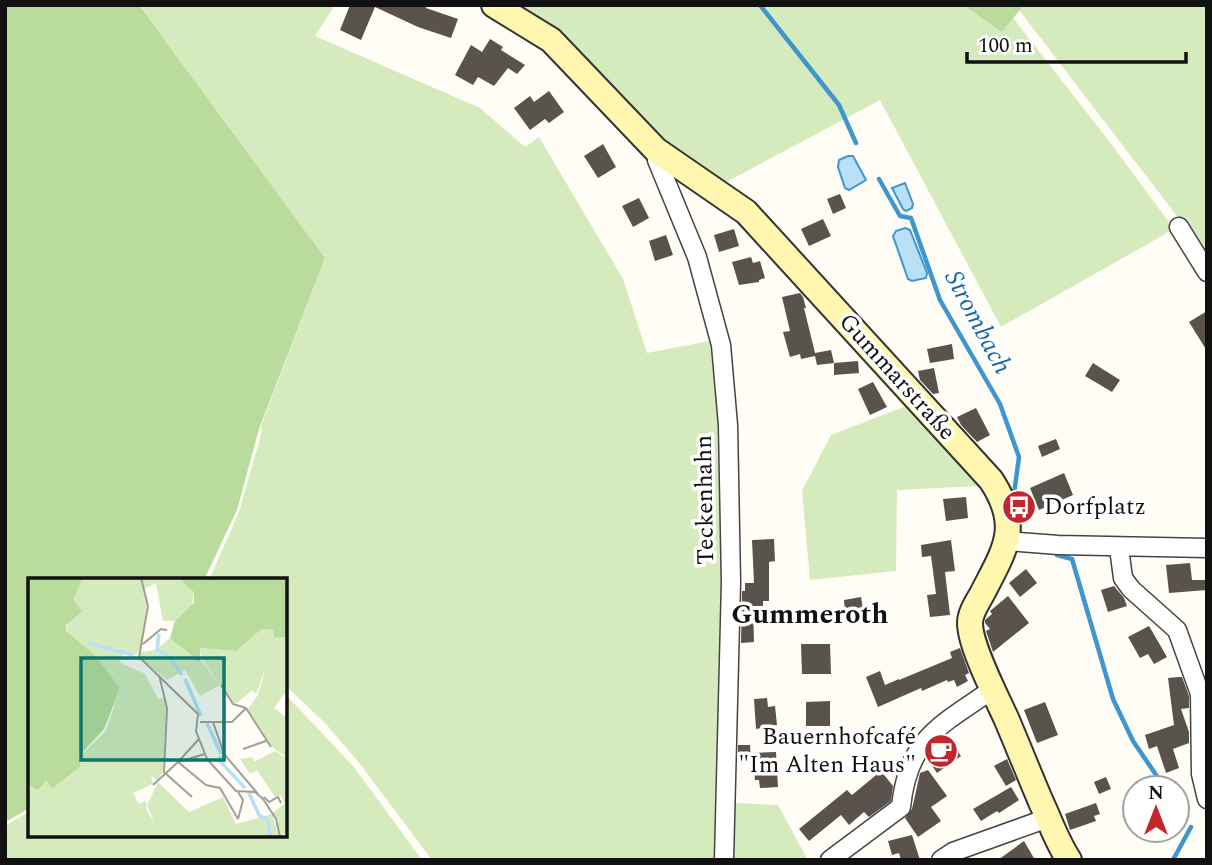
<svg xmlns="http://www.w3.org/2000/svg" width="1212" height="865" viewBox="0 0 1212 865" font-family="Spectral,serif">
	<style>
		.green { fill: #d5ebbd }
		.forest { fill: #b9dc9c }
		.water { fill: #b9e0f7; stroke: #3f96cf; stroke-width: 2 }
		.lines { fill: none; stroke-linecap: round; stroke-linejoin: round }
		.stream { stroke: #3f96cf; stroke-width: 4.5 }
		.building { fill: #5a524d }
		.street-casing { stroke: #444; stroke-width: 21 }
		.secondary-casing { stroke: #333; stroke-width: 28 }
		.street { stroke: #fff; stroke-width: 18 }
		.secondary { stroke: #fff6b0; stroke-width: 24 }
		.labels { text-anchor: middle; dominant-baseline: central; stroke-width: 7; stroke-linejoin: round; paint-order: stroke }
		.street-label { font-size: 24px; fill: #111; stroke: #fff }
		.poi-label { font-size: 24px; fill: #111; stroke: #fff; text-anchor: start }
		.water-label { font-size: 26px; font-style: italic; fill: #1768a6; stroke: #fff }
		.quarter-label { font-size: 28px; font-weight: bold; fill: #111; stroke: #fff }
		.inset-river { fill: none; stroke: #b9e0f7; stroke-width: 3.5 }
		.inset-road { fill: none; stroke: #a09f9a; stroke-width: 2 }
		.view { fill: #0f766e; fill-opacity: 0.15; stroke: #0f766e; stroke-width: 3.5 }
		.inset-edge { fill: none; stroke: #111; stroke-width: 3.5 }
	</style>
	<rect width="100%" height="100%" fill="#fffdf5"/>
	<g class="green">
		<path d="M 139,5 L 335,5 L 315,36 L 480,108 L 525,147 L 539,137 L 623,279 L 647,353 L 714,340 L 724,426 L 725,580 L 719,860 L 432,860 L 360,764 L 326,724 L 285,685 L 285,580 L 209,580 L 239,512 L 262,431 L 261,426 L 325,258 Z"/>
		<path d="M 508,5 L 963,5 L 1002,32 L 1013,18 L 1112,145 L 1174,229 L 1001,327 L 880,100 L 721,185 L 651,135 Z"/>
		<path d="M 1024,5 L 1207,5 L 1207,262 L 1183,224 L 1019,10 Z"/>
		<path d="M 906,406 L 980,486 L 897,490 L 896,571 L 810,580 L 802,491 L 831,435 Z"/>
		<path d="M 285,694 L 354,767 L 422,860 L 5,860 L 5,826 L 30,811 L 30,835 L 285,835 Z"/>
		<path d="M 734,803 L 778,805 L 808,860 L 730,860 Z"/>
	</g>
	<g class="forest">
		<path d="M 5,5 L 139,5 L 325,258 L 259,429 L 237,510 L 204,580 L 30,580 L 30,808 L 5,822 Z"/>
		<path d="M 963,5 L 1024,5 L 1002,32 Z"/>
	</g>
	<g class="water">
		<path d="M 848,156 L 853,156 L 866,180 L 849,190 L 845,188 L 838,167 L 839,160 Z"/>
		<path d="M 905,183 L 913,204 L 912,208 L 906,211 L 903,209 L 892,188 Z"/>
		<path d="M 905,228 L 910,230 L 927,273 L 926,278 L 912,281 L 908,279 L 893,236 L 896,231 Z"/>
	</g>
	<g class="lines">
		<g class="stream">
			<path d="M 760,5 L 839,105 L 856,143"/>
			<path d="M 879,179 L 900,216 L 911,218 L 940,300 L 1000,404 L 1019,457 L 1014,494"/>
			<path d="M 1057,555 L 1072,559 L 1113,699 L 1133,741 L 1165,788"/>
			<path d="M 1177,805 L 1184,815"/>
			<path d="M 1173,860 L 1191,827"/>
		</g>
	</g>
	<g class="building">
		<path d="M 350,5 L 427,5 L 426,8 L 458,19 L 451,38 L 418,27 L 375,7 L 361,40 L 340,30 Z"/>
		<path d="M 490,39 L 503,47 L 501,50 L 525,65 L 517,74 L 508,68 L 494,86 L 478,77 L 473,85 L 455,75 L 471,45 L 482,52 Z"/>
		<path d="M 549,91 L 564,112 L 549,123 L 545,119 L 530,130 L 514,108 L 530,96 L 534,102 Z"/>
		<path d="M 603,144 L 616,167 L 598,178 L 584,156 Z"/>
		<path d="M 840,194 L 846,208 L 833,214 L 827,199 Z"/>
		<path d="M 639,198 L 649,218 L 633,227 L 622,206 Z"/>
		<path d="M 823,219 L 831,236 L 809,246 L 801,229 Z"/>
		<path d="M 734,229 L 739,246 L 719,252 L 714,235 Z"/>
		<path d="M 666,235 L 673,255 L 655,261 L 649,241 Z"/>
		<path d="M 751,257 L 753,263 L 760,261 L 765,278 L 759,280 L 759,282 L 739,285 L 732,262 Z"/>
		<path d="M 800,293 L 803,297 L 806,308 L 804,308 L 815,353 L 831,350 L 834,363 L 817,365 L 815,356 L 801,359 L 800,354 L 790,357 L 783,332 L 790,331 L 782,297 Z"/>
		<path d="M 1207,311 L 1207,351 L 1189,322 Z"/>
		<path d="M 952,344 L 954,359 L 930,363 L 927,349 Z"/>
		<path d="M 858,361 L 859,373 L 834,375 L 834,363 Z"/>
		<path d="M 1093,363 L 1120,380 L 1112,392 L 1085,376 Z"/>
		<path d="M 934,368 L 939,393 L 933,394 L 920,380 L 918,371 Z"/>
		<path d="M 873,382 L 887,407 L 870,415 L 858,389 Z"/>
		<path d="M 976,408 L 990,435 L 977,442 L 961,425 L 957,417 Z"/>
		<path d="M 1056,439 L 1060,449 L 1042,457 L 1038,446 Z"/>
		<path d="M 1064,473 L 1073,495 L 1039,510 L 1030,488 Z"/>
		<path d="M 966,497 L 968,518 L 946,521 L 943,499 Z"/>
		<path d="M 774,539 L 775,561 L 769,562 L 769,601 L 763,601 L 763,606 L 753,606 L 754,642 L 741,643 L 742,591 L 745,591 L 745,583 L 754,583 L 752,540 Z"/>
		<path d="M 951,540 L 955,571 L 945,572 L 950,615 L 930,617 L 927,595 L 936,594 L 931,556 L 922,557 L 921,545 Z"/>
		<path d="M 1190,563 L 1192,580 L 1207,580 L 1207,590 L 1169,593 L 1166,565 Z"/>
		<path d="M 1026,569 L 1037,583 L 1020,597 L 1009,583 Z"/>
		<path d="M 1114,586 L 1124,598 L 1127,606 L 1108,612 L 1101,590 Z"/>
		<path d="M 1008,596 L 1029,623 L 993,652 L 986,631 L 990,629 L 985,623 L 985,620 L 992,614 L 990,611 Z"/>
		<path d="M 861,597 L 863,609 L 845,611 L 844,600 Z"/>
		<path d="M 1149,626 L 1167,657 L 1154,664 L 1148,654 L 1140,658 L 1128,637 Z"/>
		<path d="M 801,644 L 830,644 L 831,674 L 802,674 Z"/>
		<path d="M 960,648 L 969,673 L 965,675 L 968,681 L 957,687 L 954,680 L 948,682 L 947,680 L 922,691 L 921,688 L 878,707 L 866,677 L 880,671 L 885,685 L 899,679 L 899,680 L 952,658 L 950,652 Z"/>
		<path d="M 1179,677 L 1182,677 L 1189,696 L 1189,708 L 1181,709 L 1189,732 L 1189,743 L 1173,749 L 1179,768 L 1166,773 L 1157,746 L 1149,749 L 1145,735 L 1174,725 L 1168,678 Z"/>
		<path d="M 767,698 L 768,707 L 775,706 L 777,725 L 756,729 L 754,699 Z"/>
		<path d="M 830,701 L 830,726 L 806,726 L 806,702 Z"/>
		<path d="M 1045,702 L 1058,735 L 1037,743 L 1024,710 Z"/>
		<path d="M 948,737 L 961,756 L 937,773 L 927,758 L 938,743 Z"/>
		<path d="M 738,745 L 750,745 L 751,760 L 738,760 Z"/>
		<path d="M 776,752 L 778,787 L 760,788 L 759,780 L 755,780 L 753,753 Z"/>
		<path d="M 1007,759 L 1016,780 L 1006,786 L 994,766 Z"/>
		<path d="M 928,770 L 947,796 L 931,807 L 941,821 L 918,837 L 905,818 L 912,809 L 920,773 Z"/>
		<path d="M 881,771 L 893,786 L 891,801 L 869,817 L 864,812 L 849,825 L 841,815 L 809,841 L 799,829 L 847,790 L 852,795 Z"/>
		<path d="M 1106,777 L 1111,789 L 1099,794 L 1094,782 Z"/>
		<path d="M 1011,787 L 1019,800 L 999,813 L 997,811 L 981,821 L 973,809 Z"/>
		<path d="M 1096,803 L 1100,814 L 1094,816 L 1096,821 L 1070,830 L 1065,814 Z"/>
		<path d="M 912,835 L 920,860 L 901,860 L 899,853 L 892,855 L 888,841 Z"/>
		<path d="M 1024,841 L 1035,860 L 998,860 Z"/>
	</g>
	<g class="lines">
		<g class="street-casing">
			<g id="street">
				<path d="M 656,150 L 657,160 L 697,257 L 721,345 L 728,425 L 731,582 L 724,860"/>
				<path d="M 1179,227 L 1207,272"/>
				<path d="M 1007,541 L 1058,545 L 1207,548"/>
				<path d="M 1119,548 L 1123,578 L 1131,589 L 1177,630 L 1200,694 L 1201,774 L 1207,799"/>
				<path d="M 830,860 L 901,807 C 908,738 941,725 993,689"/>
				<path d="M 941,860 L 953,852 L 1048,818"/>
			</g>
		</g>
		<g class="secondary-casing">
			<path id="secondary" d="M 494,5 L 551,40 L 656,150 L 746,212 L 991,480 C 1022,527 1005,549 982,594 C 977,603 970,613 970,623 C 970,646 996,696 1006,718 C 1018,746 1029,774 1041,802 C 1050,821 1057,842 1069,860"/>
		</g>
		<use href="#street" class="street"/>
		<use href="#secondary" class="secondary"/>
	</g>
	<defs>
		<g id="bus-disc" transform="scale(1.75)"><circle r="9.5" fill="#c4262e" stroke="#fff"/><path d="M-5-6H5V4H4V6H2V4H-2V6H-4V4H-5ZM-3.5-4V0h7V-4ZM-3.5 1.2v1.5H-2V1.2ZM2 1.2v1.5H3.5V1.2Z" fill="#fff"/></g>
		<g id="cafe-disc" transform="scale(1.75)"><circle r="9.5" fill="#c4262e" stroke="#fff"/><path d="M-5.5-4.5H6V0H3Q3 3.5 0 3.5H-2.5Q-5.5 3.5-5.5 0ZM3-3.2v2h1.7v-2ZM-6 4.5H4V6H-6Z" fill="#fff"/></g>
	</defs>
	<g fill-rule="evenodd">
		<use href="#bus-disc" x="1019" y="507"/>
		<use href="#cafe-disc" x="941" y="751"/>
	</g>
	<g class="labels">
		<g class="street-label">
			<text transform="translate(897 377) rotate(48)">Gummarstraße</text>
			<text transform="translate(705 500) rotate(-91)">Teckenhahn</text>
		</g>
		<g class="poi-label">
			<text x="1044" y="507">Dorfplatz</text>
			<text x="916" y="737" text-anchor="end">Bauernhofcafé<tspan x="916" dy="28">"Im Alten Haus"</tspan></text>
		</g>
		<g class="water-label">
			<text transform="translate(978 322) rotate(62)">Strombach</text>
		</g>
		<g class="quarter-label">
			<text x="810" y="614">Gummeroth</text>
		</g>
	</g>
	<g transform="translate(28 578)">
		<rect width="259" height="259" fill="#fffdf5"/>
		<path d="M 55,0 L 112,0 L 119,23 L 114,68 L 108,77 L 86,72 L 96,76 L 91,84 L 117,96 L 130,121 L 138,120 L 135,194 L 129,203 L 123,197 L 125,206 L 105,215 L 111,226 L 118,223 L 119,233 L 126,244 L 119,227 L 130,204 L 161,234 L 195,219 L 208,246 L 244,236 L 251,259 L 0,259 L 0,207 L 10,211 L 18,201 L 24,211 L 53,188 L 51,179 L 78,153 L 92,110 L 69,79 L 38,53 L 44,21 ZM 114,0 L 151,0 L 166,13 L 164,27 L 147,43 L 135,43 L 128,5 L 116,11 ZM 234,51 L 245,52 L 246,60 L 259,59 L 259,112 L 246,130 L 259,140 L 259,180 L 243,168 L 220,131 L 230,117 L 238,89 L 228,116 L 224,112 L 209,125 L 204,124 L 174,81 L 171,70 L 208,73 ZM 142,60 L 173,82 L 192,107 L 172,118 L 157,92 L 139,102 L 112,80 L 112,74 L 128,72 ZM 247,173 L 259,181 L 259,253 L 253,258 L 245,235 L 257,225 L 252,217 L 247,219 L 229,192 L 222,196 L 212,181 L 224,179 L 226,184 Z" fill="#d5ebbd"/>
		<path d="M 0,0 L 55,0 L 45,21 L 54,33 L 38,47 L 38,53 L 69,79 L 92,110 L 76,151 L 51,178 L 53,188 L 24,211 L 18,202 L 10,212 L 0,207 ZM 151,0 L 259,0 L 259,59 L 246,60 L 245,52 L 234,51 L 208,73 L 172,70 L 172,84 L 142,60 L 147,43 L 166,25 L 166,14 Z" fill="#b9dc9c"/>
		<path class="inset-river" d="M 131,56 L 129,72 L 141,78 L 154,97M 60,65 L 105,77M 157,101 L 173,138M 179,145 L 193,176M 193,178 L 191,182 L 217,210M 221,215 L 231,237 L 240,242 L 242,259"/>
		<path class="inset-road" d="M 113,0 L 120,28 L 111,79 L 170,136 L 168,153 L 179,181 L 208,213 L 227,214 L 235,221 L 248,241 L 252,259M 115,66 L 133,51 L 139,52M 131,97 L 139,130 L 136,194 L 164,219M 193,107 L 205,126 L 218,130M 218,130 L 243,169M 172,144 L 204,144 L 218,130M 185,144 L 196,176 L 230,216M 171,161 L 150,184 L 178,207 L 192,210 L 210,241M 215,171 L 238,163M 125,207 L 150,184 L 177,176M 210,214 L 215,222 L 210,241M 236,219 L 241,224 L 250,219 L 253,225"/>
		<path class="view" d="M 53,80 L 196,80 L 196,182 L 53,182 Z"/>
		<rect width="259" height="259" class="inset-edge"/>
	</g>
	<rect width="1212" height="865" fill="none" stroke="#111111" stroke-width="14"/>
	<g transform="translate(1156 809)"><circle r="33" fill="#ffffff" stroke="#a0a0a0" stroke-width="2"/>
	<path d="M0-5L12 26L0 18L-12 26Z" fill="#c4262e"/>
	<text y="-10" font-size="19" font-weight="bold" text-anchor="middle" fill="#111111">N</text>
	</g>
	<path d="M967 52v10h219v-10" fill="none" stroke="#111111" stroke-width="3.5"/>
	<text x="978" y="52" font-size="21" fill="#111111" stroke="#ffffff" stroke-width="5" paint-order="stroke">100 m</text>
</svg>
